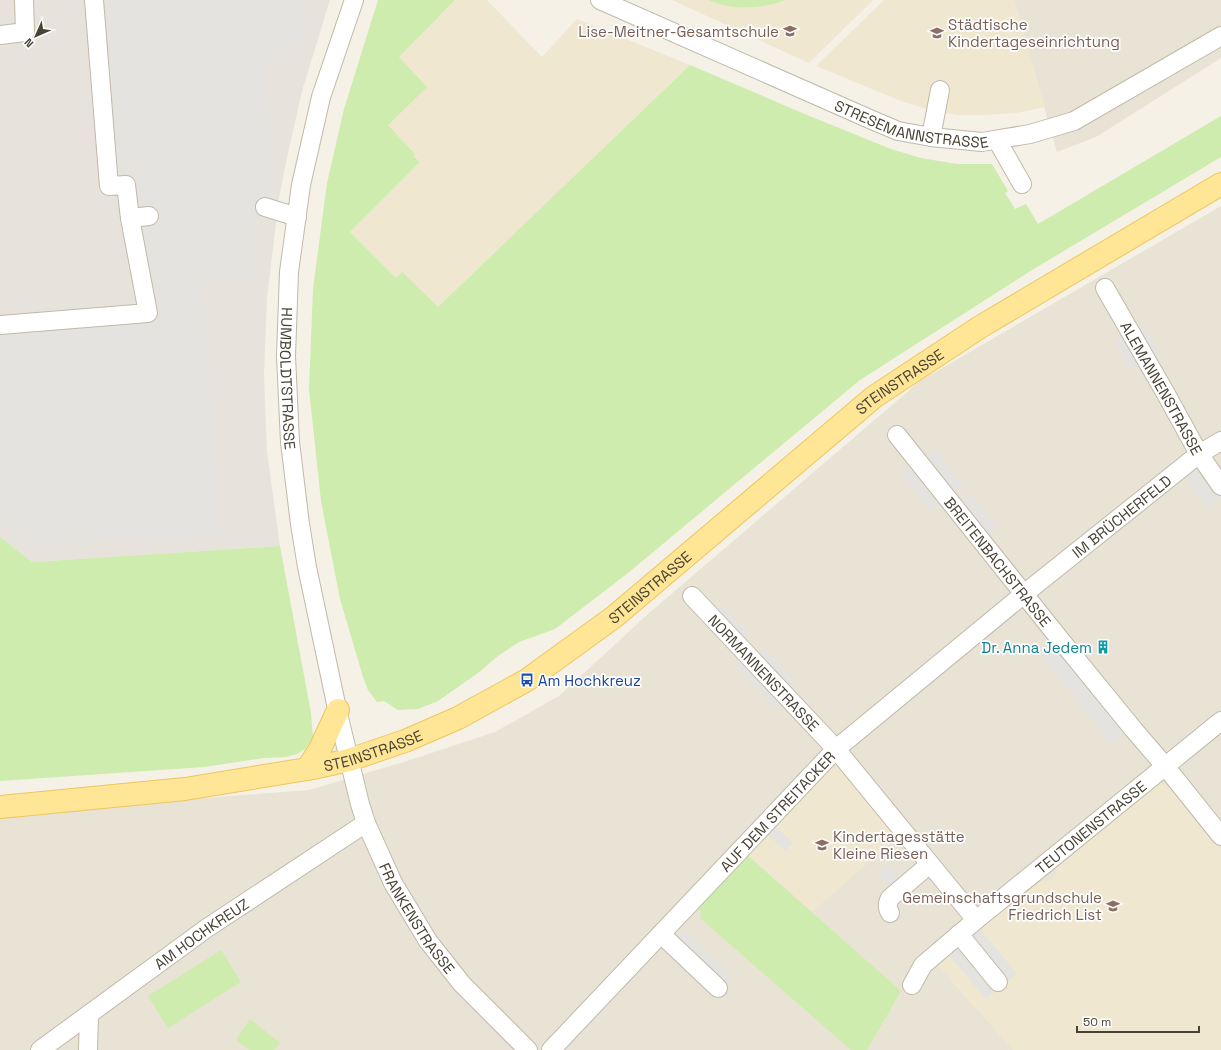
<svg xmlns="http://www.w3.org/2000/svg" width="1221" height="1050" viewBox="0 0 1221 1050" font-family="'Space Grotesk',sans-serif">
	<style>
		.residential { fill: #e9e3d5 }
		.industrial { fill: #e7e2dc }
		.education { fill: #efe7d0 }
		.green { fill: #cdecad }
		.parking { fill: #e5e3df }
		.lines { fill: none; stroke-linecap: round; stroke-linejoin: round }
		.minor-casing { stroke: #c1b9a9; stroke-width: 20 }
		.major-casing { stroke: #ecc75e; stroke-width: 24 }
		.minor { stroke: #fff; stroke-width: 18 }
		.major { stroke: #ffe596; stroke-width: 22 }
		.labels { text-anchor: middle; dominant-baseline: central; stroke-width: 3.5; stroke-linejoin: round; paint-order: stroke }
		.education-label { font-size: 15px; fill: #785e54; stroke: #fff; text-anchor: start }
		.street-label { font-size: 15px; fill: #484235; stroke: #fff }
		.culture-label { font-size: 15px; fill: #0d838f; stroke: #fff; text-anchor: end }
		.transit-label { font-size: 15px; fill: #164399; stroke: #fff; text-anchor: start }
	</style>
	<rect width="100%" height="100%" fill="#f5f1e7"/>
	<g class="residential">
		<path d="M 1014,0 L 1221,0 L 1221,58 L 1096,137 L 1057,152 Z"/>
		<path d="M 1221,206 L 1221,1050 L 0,1050 L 0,817 L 127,804 L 309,790 L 407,761 L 495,732 L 559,696 L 648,614 L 920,381 Z"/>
	</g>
	<path class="industrial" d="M 0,0 L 330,0 L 302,91 L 286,162 L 279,198 L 267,298 L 264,374 L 267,452 L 280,546 L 32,562 L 0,537 Z"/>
	<g class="education">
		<path d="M 455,0 L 487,0 L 542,57 L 577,19 L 690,65 L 438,307 L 402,273 L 396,278 L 350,232 L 420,162 L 414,155 L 415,154 L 388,125 L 399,57 Z"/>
		<path d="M 672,0 L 873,0 L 809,63 Z"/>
		<path d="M 884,0 L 1014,0 L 1045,107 L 1016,113 L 985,115 L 957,115 L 930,110 L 901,101 L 816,66 Z"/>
		<path d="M 829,767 L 846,768 L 900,835 L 812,912 L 747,855 Z"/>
		<path d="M 1155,783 L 1169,785 L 1221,849 L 1221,1050 L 1013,1050 L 936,964 L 1037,881 L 1041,880 L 1048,882 L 1056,875 L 1056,867 L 1060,862 Z"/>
	</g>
	<g class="green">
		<path d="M 378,0 L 455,0 L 399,57 L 427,87 L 388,125 L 415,154 L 414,156 L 420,162 L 350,232 L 396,278 L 402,272 L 438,307 L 690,65 L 807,115 L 891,149 L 921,158 L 957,164 L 992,164 L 1008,191 L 1005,193 L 1015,209 L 1026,204 L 1038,224 L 1221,116 L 1221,157 L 1032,270 L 860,380 L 628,573 L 555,629 L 519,642 L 498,656 L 478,673 L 438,701 L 418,709 L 398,710 L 384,701 L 377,702 L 368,690 L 363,677 L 340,599 L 321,501 L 309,389 L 313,289 L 327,183 L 344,109 Z"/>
		<path d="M 709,0 L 786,0 C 761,9 733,11 709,0 Z"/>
		<path d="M 0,537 L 32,562 L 280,546 L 311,713 L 313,738 L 305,749 L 297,754 L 286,757 L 264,758 L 204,767 L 0,781 Z"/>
		<path d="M 747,855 L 901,991 L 867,1050 L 851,1050 L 700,918 L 701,911 L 697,907 Z"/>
		<path d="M 221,950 L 241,982 L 168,1028 L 148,996 Z"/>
		<path d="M 250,1019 L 280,1043 L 274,1050 L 249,1050 L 236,1040 Z"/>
	</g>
	<g class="parking">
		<path d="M 73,0 L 303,0 L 306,41 L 293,42 L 292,51 L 287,57 L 281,61 L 266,65 L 274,183 L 274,218 L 261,216 L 254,217 L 253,275 L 203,279 L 219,533 L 28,545 L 0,522 L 0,331 L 152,320 L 150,272 L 145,255 L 136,170 L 125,172 L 114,170 L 100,2 L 74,5 Z"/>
		<path d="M 1144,324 L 1159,352 L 1150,357 L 1134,329 Z"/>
		<path d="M 1126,336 L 1142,364 L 1131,371 L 1114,343 Z"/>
		<path d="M 935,449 L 964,486 L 954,494 L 925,457 Z"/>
		<path d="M 910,466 L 940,502 L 930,510 L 900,474 Z"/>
		<path d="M 1198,466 L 1221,494 L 1221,497 L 1209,507 L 1184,477 Z"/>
		<path d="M 970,493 L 998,527 L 988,535 L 960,501 Z"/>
		<path d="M 722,604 L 750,633 L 741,641 L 714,612 Z"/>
		<path d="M 1054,644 L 1125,733 L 1112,744 L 1040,655 Z"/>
		<path d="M 766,648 L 797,683 L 787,691 L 756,657 Z"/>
		<path d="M 743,657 L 784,700 L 775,708 L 734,666 Z"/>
		<path d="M 775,826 L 793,843 L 785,851 L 767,834 Z"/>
		<path d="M 888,865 L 902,881 L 892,889 L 878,873 Z"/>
		<path d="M 980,929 L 1017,974 L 986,999 L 949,955 Z"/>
		<path d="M 683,930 L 733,977 L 713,997 L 685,969 L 688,965 L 668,946 Z"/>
	</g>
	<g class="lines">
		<g class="minor-casing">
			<g id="minor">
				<path id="s1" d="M 354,0 L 321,97 L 301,185 L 289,272 L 286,356 L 290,442 L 300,524 L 307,567 L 339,718 L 360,804 L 366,823 L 393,883 L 428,941 L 462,984 L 528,1050"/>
				<path id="s2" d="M 600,0 L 872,120 L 898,131 L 931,137 L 982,142 L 1030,134 L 1074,121 L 1221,36"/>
				<path d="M 0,35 L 25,32 L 24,0"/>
				<path d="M 931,137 L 940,90"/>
				<path d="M 997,140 L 1022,184"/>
				<path d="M 265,207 L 297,217"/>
				<path d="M 130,218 L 149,216"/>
				<path id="s3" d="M 1105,288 L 1166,394 L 1199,454 L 1221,486"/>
				<path d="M 0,325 L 148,313 L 130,218 L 126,185 L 109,186 L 94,0"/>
				<path id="s4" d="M 897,435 L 1059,638 L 1134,730 L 1165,766 L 1221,836"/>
				<path id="s5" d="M 692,596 L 836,749 L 976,920"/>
				<path d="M 890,913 C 887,907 887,904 890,898 L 930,864"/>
				<path d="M 661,934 L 718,988"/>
				<path d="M 959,934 L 998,982"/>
				<path id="s6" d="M 912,985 L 923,965 L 976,920 L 1221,721"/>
				<path id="s7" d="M 40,1050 L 207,928 L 366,823"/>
				<path d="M 88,1050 L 89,1014"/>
				<path id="s8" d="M 551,1050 L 836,749 L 1024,594 L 1199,454 L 1221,441"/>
			</g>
		</g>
		<g class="major-casing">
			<g id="major">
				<path d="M 307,769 L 320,749 L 338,710"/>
				<path id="s9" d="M 0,807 L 185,789 L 313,768 L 349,760 L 405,741 L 458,718 L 527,680 L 614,617 L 874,397 L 980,327 L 1221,184"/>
			</g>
		</g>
		<use href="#minor" class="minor"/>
		<use href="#major" class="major"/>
	</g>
	<defs>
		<g id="school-bare" transform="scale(1.08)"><path d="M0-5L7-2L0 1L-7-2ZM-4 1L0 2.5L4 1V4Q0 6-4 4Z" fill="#8d6e63" stroke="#fff" stroke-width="2.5" paint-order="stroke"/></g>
		<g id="building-bare" transform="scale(1.08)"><path d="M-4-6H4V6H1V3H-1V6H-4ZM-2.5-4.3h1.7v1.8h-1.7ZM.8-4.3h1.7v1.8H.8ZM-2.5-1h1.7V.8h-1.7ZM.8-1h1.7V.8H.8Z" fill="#0f9aa8" stroke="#fff" stroke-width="2.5" paint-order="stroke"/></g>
		<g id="bus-bare" transform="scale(1.08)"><path d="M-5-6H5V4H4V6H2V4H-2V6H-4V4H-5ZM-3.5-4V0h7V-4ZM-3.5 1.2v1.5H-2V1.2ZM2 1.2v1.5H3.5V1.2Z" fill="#1a4fb4" stroke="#fff" stroke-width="2.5" paint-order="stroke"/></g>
	</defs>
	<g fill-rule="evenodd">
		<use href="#school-bare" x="790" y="31"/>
		<use href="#school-bare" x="937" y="33"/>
		<use href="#building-bare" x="1103" y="647"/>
		<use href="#bus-bare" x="527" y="680"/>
		<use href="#school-bare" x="822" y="845"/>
		<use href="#school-bare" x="1113" y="906"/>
	</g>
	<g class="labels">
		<g class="education-label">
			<text x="948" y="24">Städtische<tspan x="948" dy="17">Kindertageseinrichtung</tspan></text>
			<text x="779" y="31" text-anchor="end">Lise-Meitner-Gesamtschule</text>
			<text x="833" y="836">Kindertagesstätte<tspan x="833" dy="17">Kleine Riesen</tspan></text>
			<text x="1102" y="897" text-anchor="end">Gemeinschaftsgrundschule<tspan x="1102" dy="17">Friedrich List</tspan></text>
		</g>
		<g class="street-label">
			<text stroke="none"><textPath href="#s2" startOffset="337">STRESEMANNSTRASSE</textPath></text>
			<text stroke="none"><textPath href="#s1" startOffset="387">HUMBOLDTSTRASSE</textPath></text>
			<text stroke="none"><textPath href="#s9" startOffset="1026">STEINSTRASSE</textPath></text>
			<text stroke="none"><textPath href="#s3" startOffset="115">ALEMANNENSTRASSE</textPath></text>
			<text stroke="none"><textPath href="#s8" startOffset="783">IM BRÜCHERFELD</textPath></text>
			<text stroke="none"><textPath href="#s4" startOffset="162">BREITENBACHSTRASSE</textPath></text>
			<text stroke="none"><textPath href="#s9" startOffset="702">STEINSTRASSE</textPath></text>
			<text stroke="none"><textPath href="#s5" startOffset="105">NORMANNENSTRASSE</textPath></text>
			<text stroke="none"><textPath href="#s9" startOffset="378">STEINSTRASSE</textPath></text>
			<text stroke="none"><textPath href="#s8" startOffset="329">AUF DEM STREITACKER</textPath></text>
			<text stroke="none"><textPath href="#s6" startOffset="240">TEUTONENSTRASSE</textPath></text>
			<text stroke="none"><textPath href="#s1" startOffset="948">FRANKENSTRASSE</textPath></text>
			<text stroke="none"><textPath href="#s7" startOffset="199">AM HOCHKREUZ</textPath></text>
		</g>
		<g class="culture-label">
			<text x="1092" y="647">Dr. Anna Jedem</text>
		</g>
		<g class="transit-label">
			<text x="538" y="680">Am Hochkreuz</text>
		</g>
	</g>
	<g transform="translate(36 36) rotate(225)" stroke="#ffffff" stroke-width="3" paint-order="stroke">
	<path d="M0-3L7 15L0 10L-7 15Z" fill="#484235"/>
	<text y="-6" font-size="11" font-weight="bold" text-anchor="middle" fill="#484235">N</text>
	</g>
	<path d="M1077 1026v6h122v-6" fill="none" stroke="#484235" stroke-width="2"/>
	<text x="1083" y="1026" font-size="12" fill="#484235" stroke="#ffffff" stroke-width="3" paint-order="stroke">50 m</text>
</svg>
